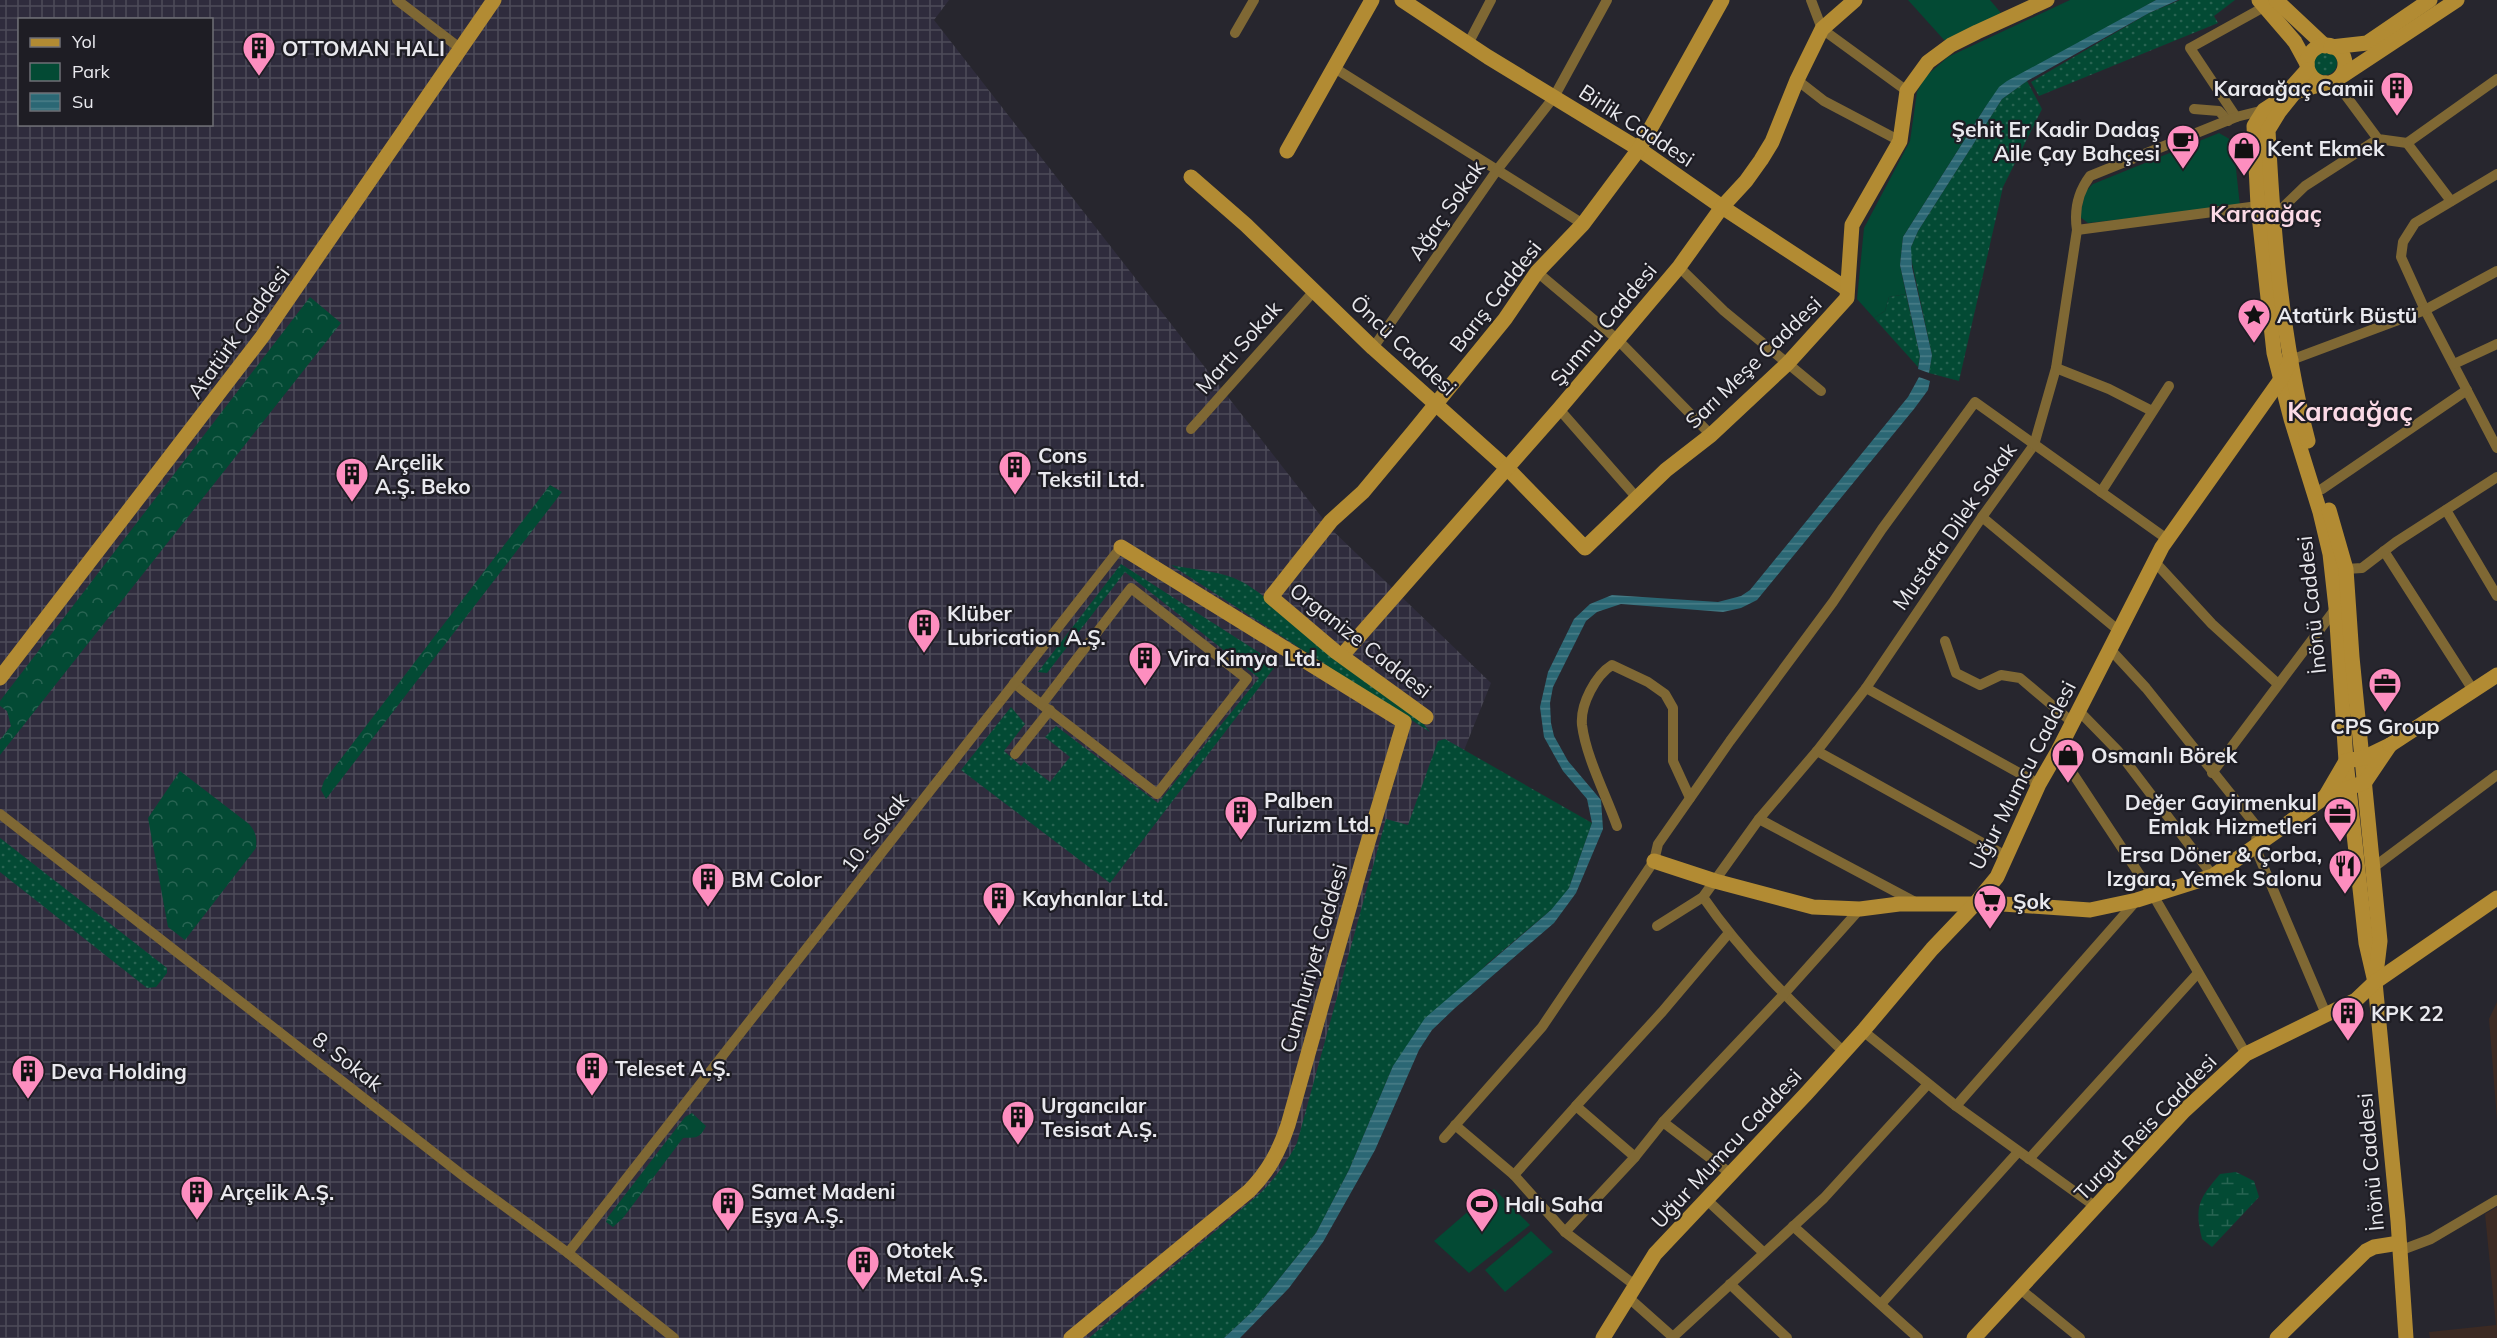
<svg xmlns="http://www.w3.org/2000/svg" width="2497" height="1338" viewBox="0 0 2497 1338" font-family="Mulish,sans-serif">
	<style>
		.industrial { fill: url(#industrial-grid); fill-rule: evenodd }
		.education { fill: #3c2a23 }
		.grass { fill: url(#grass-dots) }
		.forest { fill: url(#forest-crowns) }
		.wetland { fill: url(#wetland-marsh) }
		.park { fill: #034a34 }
		.water { fill: url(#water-rules) }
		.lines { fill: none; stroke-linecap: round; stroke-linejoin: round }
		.street { stroke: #7f6834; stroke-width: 10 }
		.secondary { stroke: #b28b33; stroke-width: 15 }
		.labels { text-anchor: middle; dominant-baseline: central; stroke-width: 4.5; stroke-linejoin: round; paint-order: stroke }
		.poi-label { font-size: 21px; font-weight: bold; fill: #e9e9ee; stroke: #1e1d24; text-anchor: start }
		.street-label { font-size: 21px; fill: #e9e9ee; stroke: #1e1d24 }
		.quarter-label { font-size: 24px; font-weight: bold; fill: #fbdae6; stroke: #1e1d24 }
		.district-label { font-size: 27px; font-weight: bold; fill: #fbdae6; stroke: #1e1d24 }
	</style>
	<defs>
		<pattern id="industrial-grid" width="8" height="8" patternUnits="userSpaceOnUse" patternTransform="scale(1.5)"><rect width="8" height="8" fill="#2f2c3d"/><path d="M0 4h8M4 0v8" fill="none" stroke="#4d4b59"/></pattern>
		<pattern id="grass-dots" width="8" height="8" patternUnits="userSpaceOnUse" patternTransform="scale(1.5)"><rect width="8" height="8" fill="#034a34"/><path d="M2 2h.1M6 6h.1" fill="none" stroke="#286452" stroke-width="1.8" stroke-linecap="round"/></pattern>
		<pattern id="forest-crowns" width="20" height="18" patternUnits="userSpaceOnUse" patternTransform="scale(1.5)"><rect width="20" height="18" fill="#034a34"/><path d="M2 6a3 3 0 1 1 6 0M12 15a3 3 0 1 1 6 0" fill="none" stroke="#286452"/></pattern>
		<pattern id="wetland-marsh" width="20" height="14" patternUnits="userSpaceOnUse" patternTransform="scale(1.5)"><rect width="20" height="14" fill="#034a34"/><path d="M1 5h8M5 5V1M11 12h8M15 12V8" fill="none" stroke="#286452"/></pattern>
		<pattern id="water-rules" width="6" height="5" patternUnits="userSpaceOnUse" patternTransform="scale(1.5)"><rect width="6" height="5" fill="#2b6774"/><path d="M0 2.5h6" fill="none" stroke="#4a7d88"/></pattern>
	</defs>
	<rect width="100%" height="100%" fill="#27262e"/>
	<path class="industrial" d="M 0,0 L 949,0 L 934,20 L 1331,529 L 1491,683 L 1376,970 L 1301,1193 L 1141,1338 L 0,1338 ZM 20,20 L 212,20 L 212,124 L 20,124 Z"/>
	<g class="education">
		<path d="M 2497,1002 L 2497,1120 L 2489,1019 Z"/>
		<path d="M 2497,1207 L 2497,1338 L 2430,1338 L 2429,1332 L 2496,1325 L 2485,1214 Z"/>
	</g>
	<g class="grass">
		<path d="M 2180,0 L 2235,0 L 2214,16 L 2218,23 L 2039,96 L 2031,82 L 2149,13 Z"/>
		<circle cx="2325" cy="63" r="12"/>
		<path d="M 2027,81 L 2042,109 L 2003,187 L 1959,381 L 1929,373 L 1932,355 L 1911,258 L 1911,247 L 1918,231 L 2002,99 Z"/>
		<path d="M 1906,294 L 1920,356 L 1918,367 L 1874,318 L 1885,311 L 1889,297 Z"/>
		<path d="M 1121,564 L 1277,664 L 1110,883 L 961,770 L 1011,707 L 1025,724 L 1004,751 L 1021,766 L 1024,762 L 1050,782 L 1070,757 L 1045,737 L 1056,726 L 1158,803 L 1259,678 L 1125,572 L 1047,673 L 1038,672 Z"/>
		<path d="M 1171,565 C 1194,570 1225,571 1246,584 C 1277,603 1301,633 1329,655 C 1363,680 1405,698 1430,732 Z"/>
		<path d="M 1445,739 L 1592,823 L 1569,888 L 1562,898 L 1551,910 L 1487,964 L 1393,1066 L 1349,1170 L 1316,1233 L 1254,1310 L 1224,1338 L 1089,1338 L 1257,1196 C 1274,1180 1286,1164 1297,1143 L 1386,819 L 1408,825 L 1438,741 Z"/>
		<path d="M 0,838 L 167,968 L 167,973 L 156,987 L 147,988 L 0,872 Z"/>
	</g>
	<g class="forest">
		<path d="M 310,297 L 341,323 L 0,755 L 0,740 L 11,726 L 7,711 L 0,706 L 0,701 Z"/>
		<path d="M 550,485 L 562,492 L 326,799 L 321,790 L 324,781 Z"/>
		<path d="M 180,771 L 249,824 C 256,832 257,838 256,848 L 185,940 L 168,927 L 148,818 Z"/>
		<path d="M 692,1113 L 706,1126 C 699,1140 695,1137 683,1138 L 623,1218 L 613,1227 L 606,1222 L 608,1217 L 685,1117 Z"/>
	</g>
	<path class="wetland" d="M 2236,1172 L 2254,1181 L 2259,1197 L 2212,1247 L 2202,1239 C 2194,1206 2199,1199 2220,1174 Z"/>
	<g class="park">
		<path d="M 1908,0 L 1990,0 L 2001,13 L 1945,41 Z"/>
		<path d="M 2070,0 L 2156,0 L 2122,19 L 1986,106 L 1903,237 L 1900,265 L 1906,294 L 1889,297 L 1885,311 L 1874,318 L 1857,299 L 1864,228 L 1910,141 L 1917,92 L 1925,77 L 1948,57 Z"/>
		<path d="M 2219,133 L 2233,141 L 2240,206 L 2088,223 L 2080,217 L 2085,192 L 2093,184 Z"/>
		<path d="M 1494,1189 L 1530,1225 L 1469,1273 L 1434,1241 Z"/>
		<path d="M 1531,1231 L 1553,1252 L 1505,1292 L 1485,1270 Z"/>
	</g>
	<g class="water">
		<path d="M 2156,0 L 2178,0 L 2149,13 L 2027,81 L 2002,99 L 1918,231 L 1911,247 L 1912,267 L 1932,355 L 1929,373 L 1918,369 L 1920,356 L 1900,265 L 1903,237 L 1986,106 L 1999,87 L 2007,81 Z"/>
		<path d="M 1919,377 L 1930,381 L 1928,390 L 1914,409 L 1757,600 L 1741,608 L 1723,612 L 1621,604 L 1597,612 L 1586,621 L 1553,687 L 1550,703 L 1551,723 L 1554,736 L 1568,761 L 1601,800 L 1603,829 L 1576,893 L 1554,923 L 1455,1008 L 1432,1030 L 1419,1050 L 1375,1150 L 1323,1242 L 1289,1288 L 1240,1338 L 1224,1338 L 1254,1310 L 1316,1233 L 1349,1170 L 1393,1066 L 1425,1018 L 1551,910 L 1569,888 L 1592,823 L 1587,799 L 1563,771 L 1544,737 L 1540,707 L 1548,672 L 1574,619 L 1590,604 L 1612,595 L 1718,602 L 1741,596 L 1750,590 L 1908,397 Z"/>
	</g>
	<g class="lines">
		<g class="street">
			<path d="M 397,0 L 461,49"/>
			<path d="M 1811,0 L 1822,29 L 1907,91"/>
			<path d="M 1235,33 L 1254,0"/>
			<path d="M 1468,44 L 1491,0"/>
			<path d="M 1333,67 L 1583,224"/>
			<path d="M 1797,80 L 1824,101 L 1900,141"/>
			<path d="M 2335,81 L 2378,139 L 2407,143 L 2451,201"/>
			<path d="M 2194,109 L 2219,111 L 2228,121"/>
			<path d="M 2236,117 L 2190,48 L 2264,7"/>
			<path d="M 2407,143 L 2497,79"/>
			<path d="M 2497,174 L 2415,223 L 2403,242 L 2401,257 L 2425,310 L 2497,448"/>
			<path d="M 2274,216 L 2305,186 L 2378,139"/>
			<path d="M 2077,230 L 2258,206"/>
			<path d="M 1679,267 L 1724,311 L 1821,391"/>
			<path d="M 1537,272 L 1618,340 L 1711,435"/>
			<path d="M 1373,348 L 1497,170 L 1554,97 L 1607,0"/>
			<path d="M 2291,360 L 2425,310 L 2497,271"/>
			<path d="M 2454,364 L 2497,344"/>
			<path d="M 2056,368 L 2109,389 L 2152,411"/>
			<path d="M 1559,409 L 1637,498"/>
			<path d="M 1191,429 L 1315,290"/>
			<path d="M 2322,489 L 2467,390"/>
			<path d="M 2101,492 L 2169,386"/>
			<path d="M 2446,510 L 2497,596"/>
			<path d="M 1982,517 L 2118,630"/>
			<path d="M 2384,551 L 2473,690"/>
			<path d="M 2154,561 L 2212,624 L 2278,684"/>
			<path d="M 2346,569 L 2362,568 L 2396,542 L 2497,477"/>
			<path d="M 1945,641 L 1956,673 L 1980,685 L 2001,675 L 2020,678 L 2072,722"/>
			<path d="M 2109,648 L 2146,688 L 2258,828 L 2255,847 L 2326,1014"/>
			<path d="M 1014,683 L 1024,691 L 1157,794 L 1247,679 L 1131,588 L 1042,704"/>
			<path d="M 1866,688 L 2039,784"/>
			<path d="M 2078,710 L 2118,751 L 2213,876"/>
			<path d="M 1817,751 L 2008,857"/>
			<path d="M 2058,751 L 2153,895 L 2246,1054"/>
			<path d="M 1015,754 L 1050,710"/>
			<path d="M 2212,773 L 2336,608"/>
			<path d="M 0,814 L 466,1178 L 568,1253 L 674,1338"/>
			<path d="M 1759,819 L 1915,902"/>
			<path d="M 1617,826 C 1606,795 1586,757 1582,725 C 1580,704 1596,675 1612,665 L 1648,682 L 1665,694 L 1673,708 L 1673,761 L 1690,798"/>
			<path d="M 2374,867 L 2497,775"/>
			<path d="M 1703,897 C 1743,955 1793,1004 1844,1052"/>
			<path d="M 1657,926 L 1703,897 L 1759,819 L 1817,751 L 1866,688 L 1982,517 L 2034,445 L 2056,368 L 2077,230 C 2074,211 2078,192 2090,176 L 2236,117 L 2264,110"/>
			<path d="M 1863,1031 L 1956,1106 L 2096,1207"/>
			<path d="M 1576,1106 L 1662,1012 L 1728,934"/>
			<path d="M 1956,1106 L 2137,900"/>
			<path d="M 1663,1122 L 1731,1174"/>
			<path d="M 1455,1125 L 1514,1175 L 1565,1232 L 1636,1286"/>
			<path d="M 1444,1138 L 1542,1027 L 1654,861 L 1658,844 L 1730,741 L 1833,602 L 1882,529 L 1975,402 L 2167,539"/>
			<path d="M 2029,1159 L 2198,973"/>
			<path d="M 1514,1175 L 1576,1106 L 1635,1157"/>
			<path d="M 1707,1200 L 1763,1252"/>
			<path d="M 1793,1226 L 1918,1338"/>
			<path d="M 1565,1232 L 1635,1157 L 1663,1122 L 1784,994 L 1860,909"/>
			<path d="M 2399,1251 L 2431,1239 L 2497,1200"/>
			<path d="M 568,1253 L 1121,547"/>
			<path d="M 1730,1284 L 1787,1338"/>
			<path d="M 2020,1289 L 2080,1338"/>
			<path d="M 1629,1298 L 1674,1338"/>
			<path d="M 1881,1304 L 2018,1152"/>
			<path d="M 1673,1337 L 1824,1198 L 1928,1084"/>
		</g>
		<g class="secondary">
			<path d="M 1402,0 L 1488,57 L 1639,149 L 1722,207 L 1847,289"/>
			<path d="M 2259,0 L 2295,42 L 2307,64"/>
			<path d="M 2276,0 L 2325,46"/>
			<circle cx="2326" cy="64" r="19"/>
			<path d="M 2331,47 L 2367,43 L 2430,0"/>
			<path d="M 2307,70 L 2281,99 L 2264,110 L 2254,126 L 2258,206 L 2274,353 L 2291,419 L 2320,512 L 2330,554 L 2336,608 L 2346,761 L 2366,943 L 2375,982 L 2398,1221 L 2406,1338"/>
			<path d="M 2339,78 L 2457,0"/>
			<path d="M 1287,151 L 1372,0"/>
			<path d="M 1191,177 L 1246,225 L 1373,348 L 1507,468 L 1585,548 L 1666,470 L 1711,435 L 1788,363 L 1847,298 L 1852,225 L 1900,141 L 1907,91 L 1928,62 L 1951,45 L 1977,32 L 2047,0"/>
			<path d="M 2308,441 C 2282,342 2273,232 2268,130 L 2279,112 L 2295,92 L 2325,83"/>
			<path d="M 2329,510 L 2346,569 L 2352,657 L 2380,941 L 2376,974"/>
			<path d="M 1346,651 L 1559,409 L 1679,267 L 1722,207 L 1746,181 L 1761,160 L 1772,142 L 1797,80 L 1822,29 L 1855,0"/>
			<path d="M 0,678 L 262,337 L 494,0"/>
			<path d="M 1426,717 L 1336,652 L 1271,597 L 1331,521 L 1363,492 L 1413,432 L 1505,319 L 1537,272 L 1583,224 L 1639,149 L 1722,0"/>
			<path d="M 2390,745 L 2365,782 L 2325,797 L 2346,761 L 2363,758 Z"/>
			<path d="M 2390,745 L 2497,675"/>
			<path d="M 1654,861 L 1715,881 L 1813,907 L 1860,909 L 1899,904 L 2003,904 L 2090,910 L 2137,900 L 2213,876 L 2325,797"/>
			<path d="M 1071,1338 L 1249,1191 C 1269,1171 1279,1151 1288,1125 L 1362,862 L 1404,722 L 1121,547"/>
			<path d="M 1603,1338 L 1655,1254 L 1806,1094 L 1863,1031 L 1932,949 L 1974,905 L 1997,877 L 2039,784 L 2058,751 L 2162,547 L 2281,379 L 2291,360"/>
			<path d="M 1974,1338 L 2184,1111 L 2246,1054 L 2356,1000 L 2375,982 L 2497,898"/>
			<path d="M 2277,1338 L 2366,1251 L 2374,1247 L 2399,1243"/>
		</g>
	</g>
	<defs>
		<g id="building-pin" transform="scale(1.725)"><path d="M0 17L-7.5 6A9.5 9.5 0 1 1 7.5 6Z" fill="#fd8ebf" stroke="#1e1d24"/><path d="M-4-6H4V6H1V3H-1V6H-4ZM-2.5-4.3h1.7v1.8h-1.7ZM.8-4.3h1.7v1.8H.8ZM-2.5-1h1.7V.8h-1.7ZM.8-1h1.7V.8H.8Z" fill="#111"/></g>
		<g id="cafe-pin" transform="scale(1.725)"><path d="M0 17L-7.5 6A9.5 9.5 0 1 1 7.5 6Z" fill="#fd8ebf" stroke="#1e1d24"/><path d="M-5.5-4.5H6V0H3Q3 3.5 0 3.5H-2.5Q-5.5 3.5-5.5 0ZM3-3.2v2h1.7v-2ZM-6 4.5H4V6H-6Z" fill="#111"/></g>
		<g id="shop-pin" transform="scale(1.725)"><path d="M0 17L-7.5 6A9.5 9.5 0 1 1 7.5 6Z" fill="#fd8ebf" stroke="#1e1d24"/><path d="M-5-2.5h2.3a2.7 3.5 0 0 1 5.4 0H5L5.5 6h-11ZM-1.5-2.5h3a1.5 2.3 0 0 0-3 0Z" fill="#111"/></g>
		<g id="sight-pin" transform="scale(1.725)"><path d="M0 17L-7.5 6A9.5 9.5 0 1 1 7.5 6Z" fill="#fd8ebf" stroke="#1e1d24"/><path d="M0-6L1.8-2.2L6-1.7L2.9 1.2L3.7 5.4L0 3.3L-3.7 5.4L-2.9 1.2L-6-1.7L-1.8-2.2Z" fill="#111"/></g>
		<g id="office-pin" transform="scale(1.725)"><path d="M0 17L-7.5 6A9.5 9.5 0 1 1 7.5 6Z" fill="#fd8ebf" stroke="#1e1d24"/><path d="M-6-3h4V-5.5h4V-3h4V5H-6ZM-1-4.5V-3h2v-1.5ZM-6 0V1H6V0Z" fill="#111"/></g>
		<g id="restaurant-pin" transform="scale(1.725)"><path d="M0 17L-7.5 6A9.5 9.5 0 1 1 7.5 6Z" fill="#fd8ebf" stroke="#1e1d24"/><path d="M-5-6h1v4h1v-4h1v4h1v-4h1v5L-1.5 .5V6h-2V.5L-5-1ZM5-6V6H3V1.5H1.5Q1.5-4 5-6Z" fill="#111"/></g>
		<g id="supermarket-pin" transform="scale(1.725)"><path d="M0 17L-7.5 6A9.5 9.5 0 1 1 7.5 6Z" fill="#fd8ebf" stroke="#1e1d24"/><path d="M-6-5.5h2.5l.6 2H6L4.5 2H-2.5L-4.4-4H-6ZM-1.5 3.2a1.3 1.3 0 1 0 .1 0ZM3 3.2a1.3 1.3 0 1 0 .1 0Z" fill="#111"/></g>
		<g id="stadium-pin" transform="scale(1.725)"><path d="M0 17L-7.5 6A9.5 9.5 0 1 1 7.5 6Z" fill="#fd8ebf" stroke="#1e1d24"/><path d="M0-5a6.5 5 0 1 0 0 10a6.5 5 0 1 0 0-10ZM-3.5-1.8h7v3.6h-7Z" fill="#111"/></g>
	</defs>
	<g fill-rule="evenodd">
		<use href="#building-pin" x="259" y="48"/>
		<use href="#building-pin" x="2397" y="88"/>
		<use href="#cafe-pin" x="2183" y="141"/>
		<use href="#shop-pin" x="2244" y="148"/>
		<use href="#sight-pin" x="2254" y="315"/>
		<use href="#building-pin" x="1015" y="467"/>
		<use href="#building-pin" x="352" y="474"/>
		<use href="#building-pin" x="924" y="625"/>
		<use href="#building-pin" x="1145" y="658"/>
		<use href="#office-pin" x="2385" y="684"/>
		<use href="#shop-pin" x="2068" y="755"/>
		<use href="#building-pin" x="1241" y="812"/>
		<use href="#office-pin" x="2340" y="814"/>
		<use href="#restaurant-pin" x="2345" y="866"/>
		<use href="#building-pin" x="708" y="879"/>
		<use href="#building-pin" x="999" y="898"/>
		<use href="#supermarket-pin" x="1990" y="901"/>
		<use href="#building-pin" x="2348" y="1013"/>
		<use href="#building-pin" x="592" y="1068"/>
		<use href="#building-pin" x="28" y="1071"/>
		<use href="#building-pin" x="1018" y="1117"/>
		<use href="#building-pin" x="197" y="1192"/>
		<use href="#building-pin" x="728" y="1203"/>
		<use href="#stadium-pin" x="1482" y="1204"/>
		<use href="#building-pin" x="863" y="1262"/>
	</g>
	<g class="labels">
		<g class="poi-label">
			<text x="282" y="48">OTTOMAN HALI</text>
			<text x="2374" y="88" text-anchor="end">Karaağaç Camii</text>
			<text x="2160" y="129" text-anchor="end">Şehit Er Kadir Dadaş<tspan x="2160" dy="24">Aile Çay Bahçesi</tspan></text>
			<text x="2267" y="148">Kent Ekmek</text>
			<text x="2277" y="315">Atatürk Büstü</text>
			<text x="1038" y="455">Cons<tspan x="1038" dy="24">Tekstil Ltd.</tspan></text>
			<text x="375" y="462">Arçelik<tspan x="375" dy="24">A.Ş. Beko</tspan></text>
			<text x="947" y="613">Klüber<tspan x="947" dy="24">Lubrication A.Ş.</tspan></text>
			<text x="1168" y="658">Vira Kimya Ltd.</text>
			<text x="2385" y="726" text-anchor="middle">CPS Group</text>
			<text x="2091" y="755">Osmanlı Börek</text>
			<text x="1264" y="800">Palben<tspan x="1264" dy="24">Turizm Ltd.</tspan></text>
			<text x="2317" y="802" text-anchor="end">Değer Gayirmenkul<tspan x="2317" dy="24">Emlak Hizmetleri</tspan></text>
			<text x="2322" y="854" text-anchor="end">Ersa Döner &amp; Çorba,<tspan x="2322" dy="24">Izgara, Yemek Salonu</tspan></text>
			<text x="731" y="879">BM Color</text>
			<text x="1022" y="898">Kayhanlar Ltd.</text>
			<text x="2013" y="901">Şok</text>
			<text x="2371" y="1013">KPK 22</text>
			<text x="615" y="1068">Teleset A.Ş.</text>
			<text x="51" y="1071">Deva Holding</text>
			<text x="1041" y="1105">Urgancılar<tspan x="1041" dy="24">Tesisat A.Ş.</tspan></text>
			<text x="751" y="1191">Samet Madeni<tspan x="751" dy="24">Eşya A.Ş.</tspan></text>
			<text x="220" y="1192">Arçelik A.Ş.</text>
			<text x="1505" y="1204">Halı Saha</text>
			<text x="886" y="1250">Ototek<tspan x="886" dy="24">Metal A.Ş.</tspan></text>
		</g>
		<g class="street-label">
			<text transform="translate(1637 125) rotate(33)">Birlik Caddesi</text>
			<text transform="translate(1446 210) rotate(-55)">Ağaç Sokak</text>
			<text transform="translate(1495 296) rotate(-52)">Barış Caddesi</text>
			<text transform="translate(1603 324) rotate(-50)">Şumnu Caddesi</text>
			<text transform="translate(238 332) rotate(-54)">Atatürk Caddesi</text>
			<text transform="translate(1404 345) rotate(43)">Öncü Caddesi</text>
			<text transform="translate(1238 347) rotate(-48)">Martı Sokak</text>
			<text transform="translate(1753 362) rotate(-44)">Sarı Meşe Caddesi</text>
			<text transform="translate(1954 526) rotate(-55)">Mustafa Dilek Sokak</text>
			<text transform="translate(2311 605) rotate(-96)">İnönü Caddesi</text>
			<text transform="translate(1361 640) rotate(38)">Organize Caddesi</text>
			<text transform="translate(2022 775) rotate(-63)">Uğur Mumcu Caddesi</text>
			<text transform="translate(874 832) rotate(-52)">10. Sokak</text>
			<text transform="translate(1313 958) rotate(-74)">Cumhuriyet Caddesi</text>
			<text transform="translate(348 1061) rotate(38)">8. Sokak</text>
			<text transform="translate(2145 1127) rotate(-46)">Turgut Reis Caddesi</text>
			<text transform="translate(1726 1148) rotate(-47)">Uğur Mumcu Caddesi</text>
			<text transform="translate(2370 1162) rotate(-95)">İnönü Caddesi</text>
		</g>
		<g class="quarter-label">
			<text x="2266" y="213">Karaağaç</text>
		</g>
		<g class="district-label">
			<text x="2350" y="411">Karaağaç</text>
		</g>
	</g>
	<rect x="18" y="18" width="195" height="108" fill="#1e1d24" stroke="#6f6f75" stroke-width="1.5"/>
	<rect x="30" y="38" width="30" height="9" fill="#b28b33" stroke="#6f6f75" stroke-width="1.5"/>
	<text x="72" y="48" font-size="18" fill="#e9e9ee">Yol</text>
	<rect x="30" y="63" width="30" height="18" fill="#034a34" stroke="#6f6f75" stroke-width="1.5"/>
	<text x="72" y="78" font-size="18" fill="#e9e9ee">Park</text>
	<rect x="30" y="93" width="30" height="18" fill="url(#water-rules)" stroke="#6f6f75" stroke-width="1.5"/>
	<text x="72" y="108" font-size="18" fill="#e9e9ee">Su</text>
</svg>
